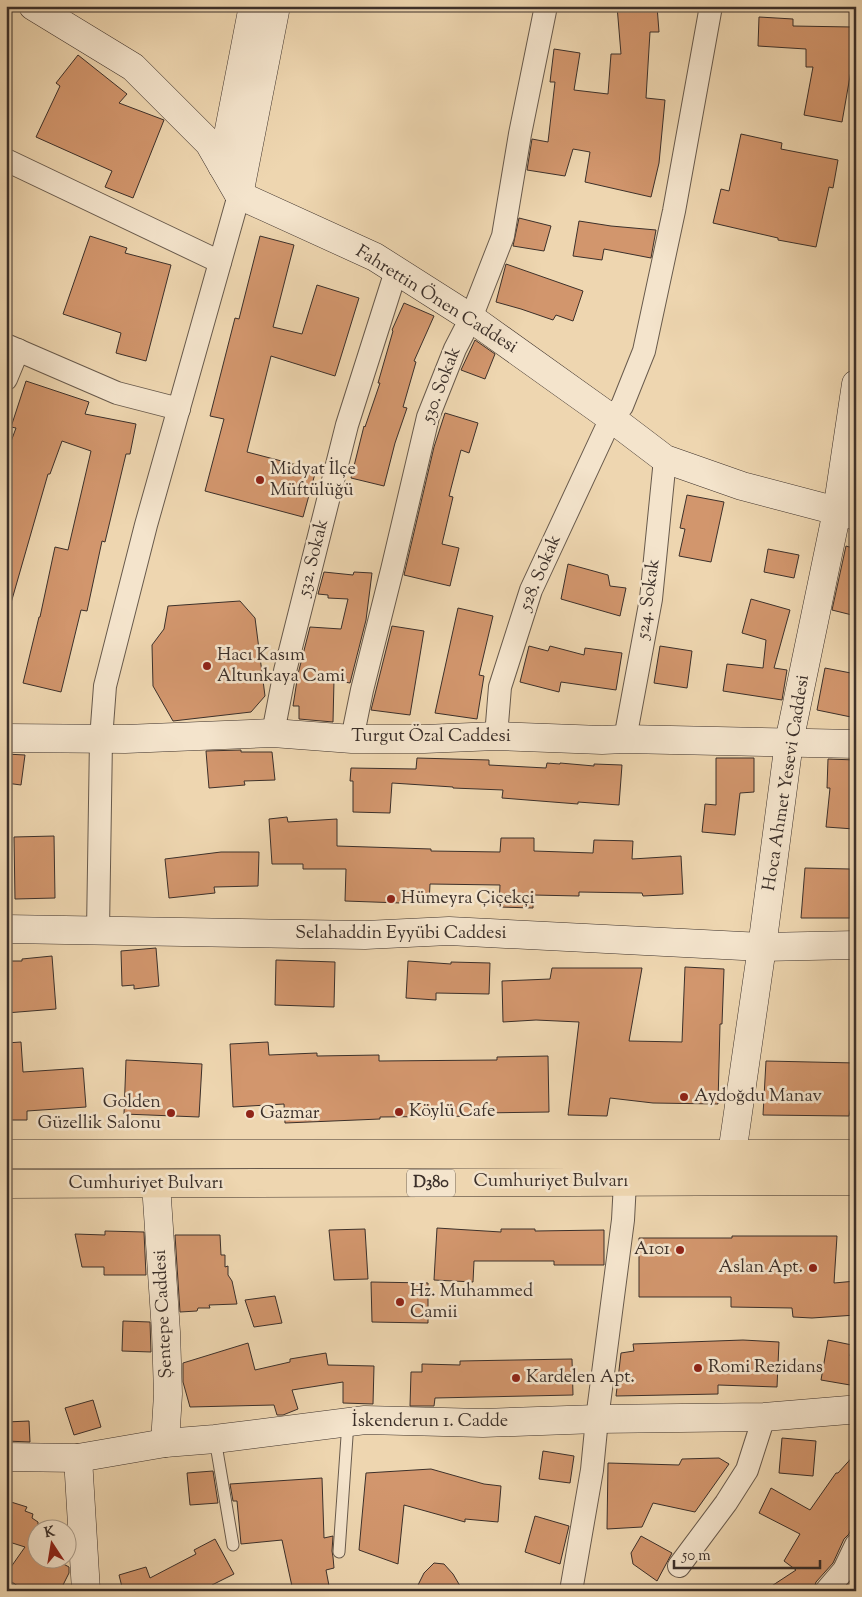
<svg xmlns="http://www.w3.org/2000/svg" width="862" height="1597" viewBox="0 0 862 1597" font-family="'Sorts Mill Goudy',serif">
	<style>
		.building { fill: #d2966d; stroke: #3c302a }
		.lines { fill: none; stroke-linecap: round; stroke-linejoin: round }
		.lane-casing { stroke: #685a4c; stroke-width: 13 }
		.street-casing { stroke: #685a4c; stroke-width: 24 }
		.secondary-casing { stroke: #3c302a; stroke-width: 29 }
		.primary-casing { stroke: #3c302a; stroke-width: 29 }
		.lane { stroke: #f4e4cc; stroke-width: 11 }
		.street { stroke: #f4e4cc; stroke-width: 22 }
		.secondary { stroke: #f4e4cc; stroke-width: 28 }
		.primary { stroke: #eed6b0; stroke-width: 28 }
		.poi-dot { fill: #8f2418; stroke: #f4e4cc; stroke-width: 2 }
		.labels { text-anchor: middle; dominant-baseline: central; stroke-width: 5; stroke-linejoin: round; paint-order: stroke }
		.shield { fill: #f4e4cc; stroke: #73665b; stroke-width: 1 }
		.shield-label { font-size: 16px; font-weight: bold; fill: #3c302a }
		.street-label { font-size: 18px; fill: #3c302a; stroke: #f4e4cc }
		.poi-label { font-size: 18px; fill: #3c302a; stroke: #f4e4cc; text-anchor: start }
	</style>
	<rect width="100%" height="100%" fill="#eed6b0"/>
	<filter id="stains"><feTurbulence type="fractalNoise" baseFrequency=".004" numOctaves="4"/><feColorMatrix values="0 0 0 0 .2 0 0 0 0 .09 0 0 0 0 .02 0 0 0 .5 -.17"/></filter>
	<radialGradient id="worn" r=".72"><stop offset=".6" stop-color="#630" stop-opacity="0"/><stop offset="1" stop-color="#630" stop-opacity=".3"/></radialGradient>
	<g class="building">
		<path d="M 617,6 L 657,6 L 659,32 L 650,32 L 646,98 L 665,100 L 659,163 L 651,197 L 585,182 L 590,152 L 573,149 L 565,176 L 527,170 L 532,139 L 548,142 L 555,82 L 550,82 L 554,49 L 580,53 L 574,90 L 608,94 L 611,54 L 621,54 Z"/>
		<path d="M 759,17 L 793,19 L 793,26 L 852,27 L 852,65 L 842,122 L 804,115 L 813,67 L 806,67 L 806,49 L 758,46 Z"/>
		<path d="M 78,55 L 127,94 L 119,103 L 164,120 L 133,198 L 105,187 L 112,171 L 36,137 L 60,86 L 56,83 Z"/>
		<path d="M 741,134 L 782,143 L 781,149 L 838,160 L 833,188 L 829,187 L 816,247 L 778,240 L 778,238 L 713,223 L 721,189 L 729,191 Z"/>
		<path d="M 519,218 L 551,226 L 544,251 L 513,246 Z"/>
		<path d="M 579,221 L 611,226 L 656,230 L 651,258 L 604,249 L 602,260 L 573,256 Z"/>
		<path d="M 90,236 L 127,248 L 125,253 L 171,265 L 146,361 L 116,353 L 121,333 L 63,314 Z"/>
		<path d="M 260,236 L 294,245 L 273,327 L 302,334 L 317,285 L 359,298 L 335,376 L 271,356 L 247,452 L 316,470 L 303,517 L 205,491 L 224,419 L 210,416 L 235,318 L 239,319 Z"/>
		<path d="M 506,264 L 583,291 L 573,321 L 556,315 L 553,320 L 521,309 L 496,302 Z"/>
		<path d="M 404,303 L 434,316 L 414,361 L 416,362 L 403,407 L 407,408 L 395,443 L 384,486 L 351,478 L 364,426 L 365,427 L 380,383 L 378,383 L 393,331 L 392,330 Z"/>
		<path d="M 475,340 L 495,354 L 485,379 L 461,370 Z"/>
		<path d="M 26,381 L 89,402 L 85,414 L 136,424 L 130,454 L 126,454 L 105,542 L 102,541 L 87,611 L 81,610 L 61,692 L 23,683 L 39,617 L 40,617 L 55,547 L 68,550 L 91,451 L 62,441 L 50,474 L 48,474 L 11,603 L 6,603 L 6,455 L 16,428 L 11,427 Z"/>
		<path d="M 445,413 L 478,423 L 469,453 L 461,450 L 449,496 L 453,497 L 442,544 L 459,548 L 450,586 L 404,575 L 434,447 Z"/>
		<path d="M 687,495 L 724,502 L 711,562 L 679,556 L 685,529 L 680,528 Z"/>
		<path d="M 846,546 L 856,549 L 856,616 L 832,610 Z"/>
		<path d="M 768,549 L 799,555 L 794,578 L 764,572 Z"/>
		<path d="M 568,564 L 608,575 L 610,586 L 626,588 L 620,616 L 561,599 Z"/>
		<path d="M 324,572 L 353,575 L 354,572 L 372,573 L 366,620 L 350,683 L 334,680 L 333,722 L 299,719 L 299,706 L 293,706 L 298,674 L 310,627 L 341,629 L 348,599 L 328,598 L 328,595 L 318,594 Z"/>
		<path d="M 751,599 L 790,610 L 774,668 L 787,670 L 782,700 L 723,691 L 727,664 L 763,668 L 766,640 L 742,633 Z"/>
		<path d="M 240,601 L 255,618 L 265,696 L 251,712 L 173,721 L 153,686 L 152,645 L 164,629 L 168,606 Z"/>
		<path d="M 458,608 L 493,616 L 479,675 L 484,676 L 477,719 L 435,713 Z"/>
		<path d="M 392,626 L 424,631 L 410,715 L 371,710 Z"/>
		<path d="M 529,646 L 548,651 L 550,646 L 584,655 L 585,648 L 622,653 L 616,690 L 561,682 L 559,692 L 520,682 Z"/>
		<path d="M 660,646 L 692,651 L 687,688 L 654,683 Z"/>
		<path d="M 825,668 L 856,674 L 856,692 L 851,717 L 817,710 Z"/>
		<path d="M 241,750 L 241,752 L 272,752 L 275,780 L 244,781 L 245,785 L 209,788 L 206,751 Z"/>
		<path d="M 6,754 L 25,755 L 21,785 L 6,783 Z"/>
		<path d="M 417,758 L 489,760 L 489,765 L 546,768 L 547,763 L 560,764 L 560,763 L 594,766 L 594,764 L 622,765 L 619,805 L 578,802 L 578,804 L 502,798 L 503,790 L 453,788 L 453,787 L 392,783 L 390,813 L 353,812 L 353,781 L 350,781 L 351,768 L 416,769 Z"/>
		<path d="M 716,758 L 754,758 L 754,792 L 740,793 L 735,835 L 702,832 L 705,804 L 716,805 Z"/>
		<path d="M 828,759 L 856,760 L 856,813 L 854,829 L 826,827 L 830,788 L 827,788 Z"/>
		<path d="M 287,817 L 288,822 L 337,819 L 337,846 L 431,849 L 431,851 L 500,852 L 501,838 L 534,838 L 534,851 L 593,853 L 594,840 L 633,841 L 632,859 L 681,856 L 683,894 L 643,896 L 642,893 L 579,892 L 579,896 L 533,895 L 533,908 L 499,907 L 500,885 L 430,884 L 429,904 L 345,901 L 346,869 L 303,869 L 303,864 L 272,864 L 269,819 Z"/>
		<path d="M 54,836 L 55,898 L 15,899 L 14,837 Z"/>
		<path d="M 221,852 L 259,852 L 258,886 L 214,887 L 215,893 L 169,898 L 165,859 Z"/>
		<path d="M 805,868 L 850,869 L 850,918 L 801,918 Z"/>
		<path d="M 156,948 L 159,986 L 134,989 L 134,985 L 122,986 L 121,951 Z"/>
		<path d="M 52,956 L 56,1009 L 6,1013 L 6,961 L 22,961 L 22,959 Z"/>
		<path d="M 276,960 L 335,962 L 334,1007 L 275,1005 Z"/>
		<path d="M 408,961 L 451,964 L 451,962 L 490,963 L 489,994 L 436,993 L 436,1000 L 406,998 Z"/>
		<path d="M 685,967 L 724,969 L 722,1024 L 720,1024 L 718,1104 L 653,1103 L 610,1098 L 607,1116 L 568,1115 L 579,1022 L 536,1020 L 503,1022 L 502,981 L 550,979 L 552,968 L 642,968 L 629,1041 L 682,1042 Z"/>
		<path d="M 21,1042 L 23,1072 L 83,1068 L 86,1107 L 27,1111 L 27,1120 L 6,1120 L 6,1043 Z"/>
		<path d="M 268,1042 L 269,1055 L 317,1053 L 317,1056 L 379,1055 L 379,1061 L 497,1060 L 497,1057 L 548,1056 L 549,1112 L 480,1113 L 480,1116 L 380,1117 L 380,1119 L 285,1123 L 284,1104 L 233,1107 L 230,1044 Z"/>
		<path d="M 126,1060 L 202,1064 L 199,1117 L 124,1114 Z"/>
		<path d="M 766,1061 L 856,1063 L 856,1084 L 849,1116 L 763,1115 Z"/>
		<path d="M 437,1228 L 501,1232 L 501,1229 L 535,1229 L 535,1231 L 604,1230 L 604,1265 L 554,1265 L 554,1261 L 474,1261 L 473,1282 L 434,1280 Z"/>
		<path d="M 365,1229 L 368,1279 L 334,1280 L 329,1230 Z"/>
		<path d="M 105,1231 L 144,1232 L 146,1275 L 104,1275 L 104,1267 L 82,1267 L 75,1234 L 105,1235 Z"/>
		<path d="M 175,1235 L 220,1235 L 221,1255 L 225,1255 L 225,1267 L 228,1266 L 228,1275 L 232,1281 L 237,1304 L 209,1305 L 210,1308 L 198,1308 L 197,1311 L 180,1312 Z"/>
		<path d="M 732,1236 L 837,1236 L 834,1283 L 856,1281 L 856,1315 L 812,1318 L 793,1317 L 792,1308 L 731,1307 L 731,1297 L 639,1297 L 639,1238 L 732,1238 Z"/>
		<path d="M 371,1282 L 428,1283 L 428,1323 L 372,1322 Z"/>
		<path d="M 275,1296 L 282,1323 L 254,1327 L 245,1300 Z"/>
		<path d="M 123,1321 L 150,1322 L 151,1352 L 122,1351 Z"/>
		<path d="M 743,1340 L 779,1342 L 777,1387 L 718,1385 L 718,1394 L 616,1396 L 621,1353 L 634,1351 L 633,1344 Z"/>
		<path d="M 828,1340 L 852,1345 L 850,1356 L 856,1357 L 856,1386 L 821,1380 Z"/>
		<path d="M 248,1343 L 255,1370 L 290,1362 L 290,1359 L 326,1353 L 328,1365 L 374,1366 L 373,1404 L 343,1403 L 343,1382 L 292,1390 L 298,1409 L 283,1415 L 277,1415 L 274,1405 L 190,1407 L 183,1382 L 183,1363 Z"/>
		<path d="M 572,1359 L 573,1395 L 435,1398 L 434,1406 L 410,1406 L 411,1372 L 422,1372 L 422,1364 L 460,1365 L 460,1361 Z"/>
		<path d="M 93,1400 L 101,1427 L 74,1435 L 65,1408 Z"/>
		<path d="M 29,1421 L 30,1442 L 6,1441 L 6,1422 Z"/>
		<path d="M 782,1438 L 816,1441 L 813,1476 L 779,1473 Z"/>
		<path d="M 543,1451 L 574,1456 L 570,1483 L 539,1479 Z"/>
		<path d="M 856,1453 L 856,1515 L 849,1534 L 844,1539 L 833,1563 L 816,1582 L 813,1591 L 764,1591 L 796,1570 L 784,1561 L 800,1534 L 759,1513 L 771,1488 L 810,1510 L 836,1473 L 838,1473 Z"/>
		<path d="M 719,1458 L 729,1464 L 695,1512 L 653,1503 L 642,1527 L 607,1529 L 608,1463 L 679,1465 L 682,1459 Z"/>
		<path d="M 431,1469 L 484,1484 L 501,1486 L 498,1522 L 465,1519 L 465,1522 L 404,1505 L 398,1564 L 359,1550 L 366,1473 Z"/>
		<path d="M 213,1471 L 218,1503 L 190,1505 L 187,1473 Z"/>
		<path d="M 322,1478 L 324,1538 L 333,1536 L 332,1551 L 333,1557 L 334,1568 L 326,1570 L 330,1591 L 293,1591 L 282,1540 L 241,1544 L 237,1501 L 233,1501 L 230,1484 Z"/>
		<path d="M 11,1502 L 27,1507 L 25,1511 L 33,1514 L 32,1518 L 38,1522 L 38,1560 L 56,1560 L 69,1567 L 69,1573 L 60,1591 L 25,1591 L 6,1578 L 6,1574 L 25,1547 L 6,1541 L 6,1505 L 10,1506 Z"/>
		<path d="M 535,1516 L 569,1526 L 560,1564 L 525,1552 Z"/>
		<path d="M 641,1536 L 672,1553 L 657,1581 L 633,1564 L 631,1553 Z"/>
		<path d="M 215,1539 L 234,1574 L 212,1585 L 215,1591 L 123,1591 L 119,1575 L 146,1567 L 150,1578 L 196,1554 L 194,1550 Z"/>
		<path d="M 434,1563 L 444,1564 L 453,1574 L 463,1591 L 415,1591 L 424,1573 Z"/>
	</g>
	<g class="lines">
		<g class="lane-casing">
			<g id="lane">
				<path d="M 215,1439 L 233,1545"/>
				<path d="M 339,1552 L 348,1422"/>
			</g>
		</g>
		<g class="street-casing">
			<g id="street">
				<path d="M 6,160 L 220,262"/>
				<path d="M 6,345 L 117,393 L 179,409"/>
				<path d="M 6,379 L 18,350"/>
				<path d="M 273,733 L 285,671 L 347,425 L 396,271"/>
				<path d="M 496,736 L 500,687 L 531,590 L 611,418 L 622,406 L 644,351 L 674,211 L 711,6"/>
				<path d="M 352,739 L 362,690 L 392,570 L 428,417 L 455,349 L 471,318 L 503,236 L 520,134 L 546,6"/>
				<path d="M 625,739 L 651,599 L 665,459"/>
				<path d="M 98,931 L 101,739 L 105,686 L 146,525 L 239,195"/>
				<path d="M 679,1566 L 726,1503 L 747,1470 L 764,1417"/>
				<path d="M 571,1591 L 592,1470 L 597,1419 L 623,1220 L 625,1182"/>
				<path d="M 826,1591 L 844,1570 L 856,1545"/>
			</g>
		</g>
		<g class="secondary-casing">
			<g id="secondary">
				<path d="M 33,6 L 133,67 L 209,143 L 239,195 L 375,257 L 471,318 L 611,418 L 665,459 L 742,486 L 856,516"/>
				<path d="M 222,166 L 253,6"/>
				<path d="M 239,195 L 276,6"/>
				<path d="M 6,738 L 125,739 L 273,733 L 352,739 L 424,739 L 496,736 L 602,740 L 625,739 L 856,744"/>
				<path d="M 6,929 L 365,935 L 449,931 L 762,947 L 856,945"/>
				<path d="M 732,1154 L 762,947 L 789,742 L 837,511 L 856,384"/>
				<path d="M 156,1184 L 166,1332 L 168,1394 L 165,1443"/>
				<path d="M 6,1457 L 78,1458 L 165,1443 L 215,1439 L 365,1420 L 483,1423 L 597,1419 L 764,1417 L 848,1410 L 856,1411"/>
				<path d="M 78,1458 L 86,1591"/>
			</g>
		</g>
		<g class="primary-casing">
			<g id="primary">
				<path d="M 6,1154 L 856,1154"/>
				<path d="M 6,1184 L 856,1181"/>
			</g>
		</g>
		<use href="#lane" class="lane"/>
		<use href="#street" class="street"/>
		<use href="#secondary" class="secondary"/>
		<use href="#primary" class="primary"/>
	</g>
	<g class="poi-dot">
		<circle cx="260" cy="480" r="5"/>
		<circle cx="207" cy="666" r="5"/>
		<circle cx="391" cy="899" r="5"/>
		<circle cx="684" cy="1097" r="5"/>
		<circle cx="399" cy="1112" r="5"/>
		<circle cx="171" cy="1113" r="5"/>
		<circle cx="250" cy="1114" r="5"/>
		<circle cx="680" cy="1250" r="5"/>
		<circle cx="813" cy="1268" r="5"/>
		<circle cx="400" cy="1302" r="5"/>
		<circle cx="698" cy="1368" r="5"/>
		<circle cx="516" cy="1378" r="5"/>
	</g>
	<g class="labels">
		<rect class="shield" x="407" y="1169.5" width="48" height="27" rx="4"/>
		<g class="shield-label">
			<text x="431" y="1183">D380</text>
		</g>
		<g class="street-label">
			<text transform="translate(436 300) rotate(32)">Fahrettin Önen Caddesi</text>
			<text transform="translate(442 385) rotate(-69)">530. Sokak</text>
			<text transform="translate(314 558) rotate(-76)">532. Sokak</text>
			<text transform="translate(541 573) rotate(-67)">528. Sokak</text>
			<text transform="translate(649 599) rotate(-82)">524. Sokak</text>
			<text x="431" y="737">Turgut Özal Caddesi</text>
			<text transform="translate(787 783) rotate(-81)">Hoca Ahmet Yesevi Caddesi</text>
			<text x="401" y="934">Selahaddin Eyyübi Caddesi</text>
			<text x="551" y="1182">Cumhuriyet Bulvarı</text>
			<text x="146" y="1184">Cumhuriyet Bulvarı</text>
			<text transform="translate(164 1314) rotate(-93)">Şentepe Caddesi</text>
			<text x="430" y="1422">İskenderun 1. Cadde</text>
		</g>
		<g class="poi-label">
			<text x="270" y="470">Midyat İlçe<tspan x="270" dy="21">Müftülüğü</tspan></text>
			<text x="217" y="656">Hacı Kasım<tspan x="217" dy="21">Altunkaya Cami</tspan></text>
			<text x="401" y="899">Hümeyra Çiçekçi</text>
			<text x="694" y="1097">Aydoğdu Manav</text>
			<text x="161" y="1103" text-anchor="end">Golden<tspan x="161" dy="21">Güzellik Salonu</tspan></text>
			<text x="409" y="1112">Köylü Cafe</text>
			<text x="260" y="1114">Gazmar</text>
			<text x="670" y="1250" text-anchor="end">A101</text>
			<text x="803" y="1268" text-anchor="end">Aslan Apt.</text>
			<text x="410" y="1292">Hz. Muhammed<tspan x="410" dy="21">Camii</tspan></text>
			<text x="708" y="1368">Romi Rezidans</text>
			<text x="526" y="1378">Kardelen Apt.</text>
		</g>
	</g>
	<rect width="862" height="1597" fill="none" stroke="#eed6b0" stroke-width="25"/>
	<rect x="8" y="8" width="847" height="1582" fill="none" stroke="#3c302a" stroke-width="2.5"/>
	<rect x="12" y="12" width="837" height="1572" fill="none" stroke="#3c302a"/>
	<g transform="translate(52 1544) rotate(348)"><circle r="24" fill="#f4e4cc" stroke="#aa9c8b"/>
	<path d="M0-4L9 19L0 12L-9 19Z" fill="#8f2418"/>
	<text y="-8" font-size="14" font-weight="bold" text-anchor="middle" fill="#3c302a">K</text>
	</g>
	<path d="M674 1560v8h146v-8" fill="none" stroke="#3c302a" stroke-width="2.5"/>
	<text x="682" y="1560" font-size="15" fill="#3c302a" stroke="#f4e4cc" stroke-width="4" paint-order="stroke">50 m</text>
	<rect width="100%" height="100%" filter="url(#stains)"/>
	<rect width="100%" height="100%" fill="url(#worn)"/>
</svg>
